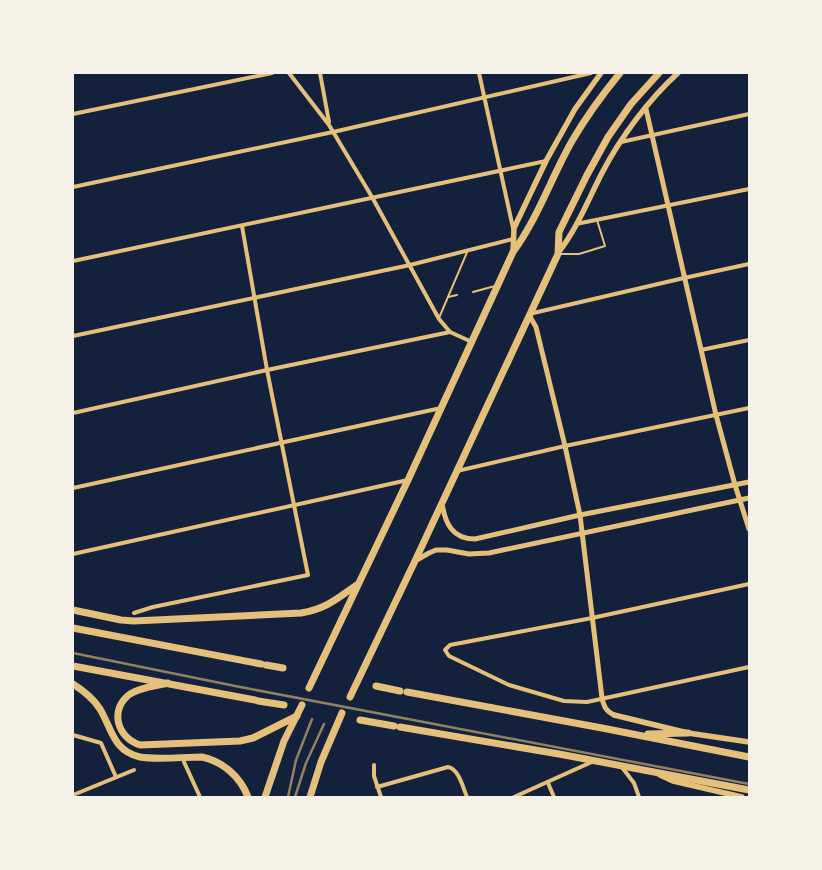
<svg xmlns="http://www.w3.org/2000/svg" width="822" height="870" viewBox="0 0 822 870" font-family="Lato,sans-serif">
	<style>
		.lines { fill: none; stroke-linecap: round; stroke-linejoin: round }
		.service { stroke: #e5c07b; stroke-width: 2 }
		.minor { stroke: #e5c07b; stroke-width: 4 }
		.tertiary { stroke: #e5c07b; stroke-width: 5 }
		.secondary { stroke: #e5c07b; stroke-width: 5.5 }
		.trunk { stroke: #e5c07b; stroke-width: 7 }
		.motorway { stroke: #e5c07b; stroke-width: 7 }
		.rail { stroke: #918062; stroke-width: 2.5 }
	</style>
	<rect width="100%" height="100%" fill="#14213d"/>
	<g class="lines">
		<g class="service">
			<path d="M 559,254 L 579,254 L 605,246 L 597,220"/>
			<path d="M 473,292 L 495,286"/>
			<path d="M 448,297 L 457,295"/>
			<path d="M 439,318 L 468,250"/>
		</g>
		<g class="minor">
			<path d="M 289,73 L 329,125 L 372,197 L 439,319 L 450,332 L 472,342"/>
			<path d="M 320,73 L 329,122"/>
			<path d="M 479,73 L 513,228"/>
			<path d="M 73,114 L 272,73"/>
			<path d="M 621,142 L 749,114"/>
			<path d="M 73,187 L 333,132 L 591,73"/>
			<path d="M 576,224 L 749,189"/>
			<path d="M 73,261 L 546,161"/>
			<path d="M 529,314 L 684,278 L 749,264"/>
			<path d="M 73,336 L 410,265 L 513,239"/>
			<path d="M 701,350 L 749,340"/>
			<path d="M 73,413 L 267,370 L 450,332"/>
			<path d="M 457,471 L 565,446 L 749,408"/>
			<path d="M 73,488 L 441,408"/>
			<path d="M 73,554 L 408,480"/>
			<path d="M 749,584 L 592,618 L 450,645 L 445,650 L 449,656 L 509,685 L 564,701 L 587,702 L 749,667"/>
			<path d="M 134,613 L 153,607 L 308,575 L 267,370 L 242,226"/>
			<path d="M 73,735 L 101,743 L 116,777"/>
			<path d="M 184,762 L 200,797"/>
			<path d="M 374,765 L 374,776 L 381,797"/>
			<path d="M 621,766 L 634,783 L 639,797"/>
			<path d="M 548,783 L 554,797"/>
			<path d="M 377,787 L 448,767 C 459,769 463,788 467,797"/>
			<path d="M 73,795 L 134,770"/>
			<path d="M 514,797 L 594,761"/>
		</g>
		<g class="tertiary">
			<path d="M 646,109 L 716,415 L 735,485 L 749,529"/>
			<path d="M 529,315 L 536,327 L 565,446 L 580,515 L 602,698 C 604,707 606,711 614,715"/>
			<path d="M 442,503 C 445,523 452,539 475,539 L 580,515 L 749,482"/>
			<path d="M 415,561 L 429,553 L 436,550 L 447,550 L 469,554 L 489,553 L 749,498"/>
		</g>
		<g class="secondary">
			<path d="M 513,252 L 514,228 L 546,161 L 575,109 L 601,73"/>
			<path d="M 558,253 C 577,229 588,200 602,173 C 620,138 649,99 678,73"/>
			<path d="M 614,715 L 688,733 L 749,742"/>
			<path d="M 660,775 L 673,781 L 742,797"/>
		</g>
		<g class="trunk">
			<path d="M 73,628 L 261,664"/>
			<path d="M 266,665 L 283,668"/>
			<path d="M 73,666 L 255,700"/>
			<path d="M 376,686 L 400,691"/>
			<path d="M 407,692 L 602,728 L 749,757"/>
			<path d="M 258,701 L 284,705"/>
			<path d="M 360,720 L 394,726"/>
			<path d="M 400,727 L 559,754 L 749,790"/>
			<path d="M 648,734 L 688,733"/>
		</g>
		<g class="motorway">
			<path d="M 73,610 L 121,620 L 134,621 L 301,613 C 326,609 338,598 358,584"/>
			<path d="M 168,683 C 156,686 141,687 130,694 C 109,709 117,738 140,745 L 240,741 L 253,738 L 297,716"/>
			<path d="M 73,684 C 84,691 93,698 100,709 C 112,729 113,751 140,757 C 156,760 184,757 202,757 C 223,762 240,776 248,797"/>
			<path d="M 309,688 L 408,480 L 513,252 C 538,218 551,178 572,141 C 586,117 602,95 620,73"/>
			<path d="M 350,697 L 415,561 L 558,254 L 559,232 L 587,175 L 608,137 L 631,104 L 659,73"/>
			<path d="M 265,797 L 284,741 L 302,705"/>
			<path d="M 310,797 L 321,762 L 342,713"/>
		</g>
		<g class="rail">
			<path d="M 73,653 L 235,686 L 749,784"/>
			<path d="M 288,797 L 296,760 L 312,719"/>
			<path d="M 295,797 L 306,763 L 324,724"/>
		</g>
	</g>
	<rect width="822" height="870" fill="none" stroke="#f6f1e7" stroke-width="148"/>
</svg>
